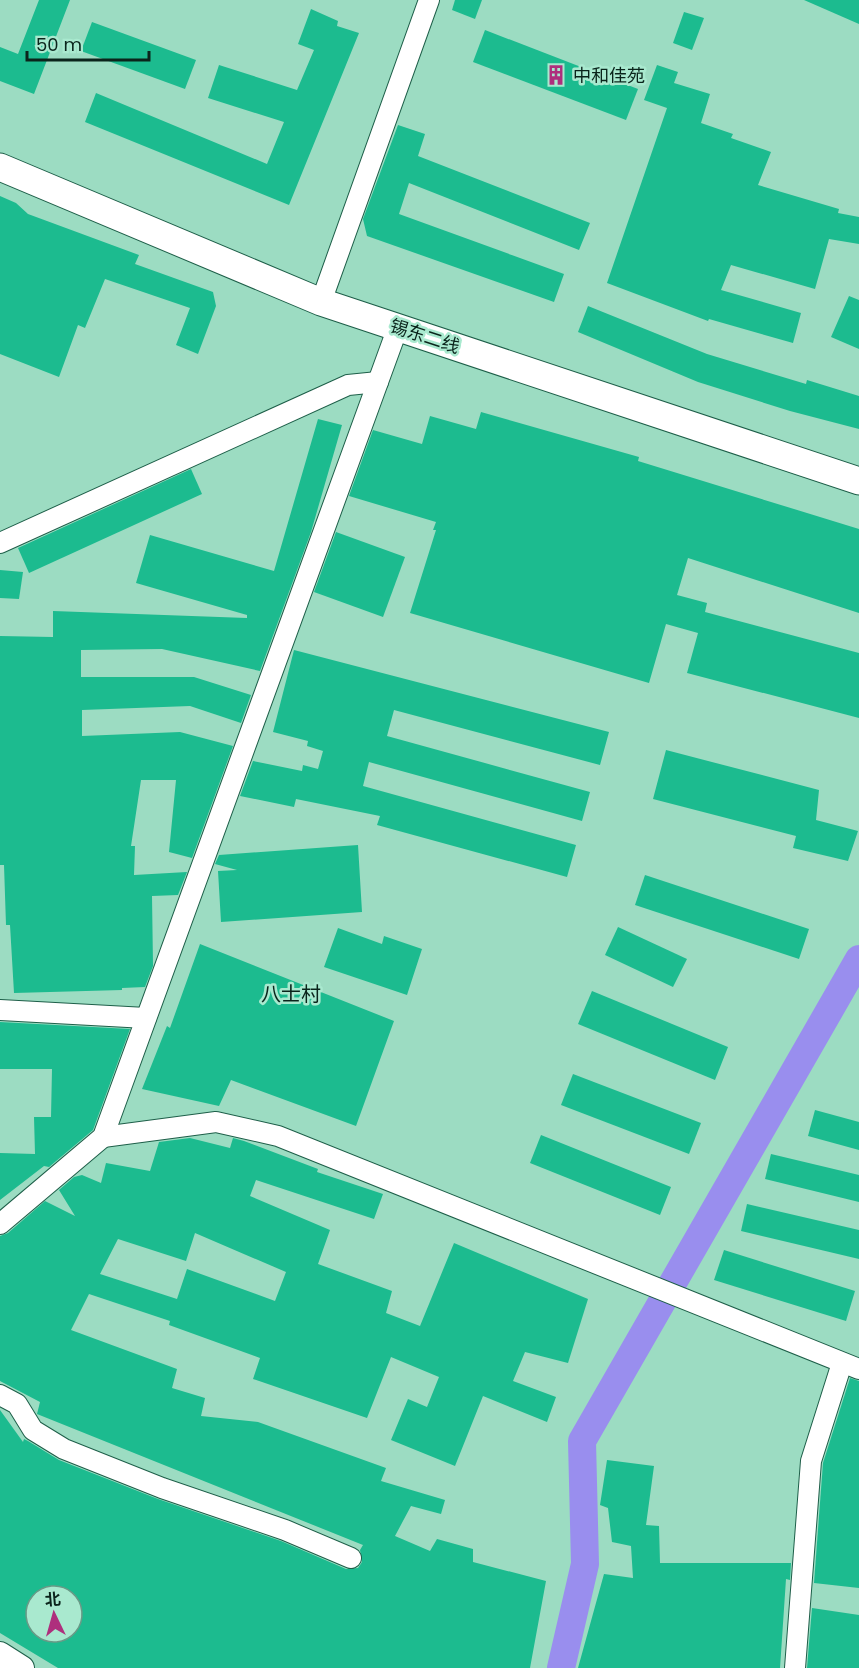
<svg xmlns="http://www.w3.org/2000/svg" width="859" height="1668" viewBox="0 0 859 1668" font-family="Poppins,'Noto Sans SC',sans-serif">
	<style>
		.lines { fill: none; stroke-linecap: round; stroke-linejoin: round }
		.river { stroke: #998eee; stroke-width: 28 }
		.building { fill: #1cbb8f; fill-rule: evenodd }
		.minor-casing { stroke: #1e5f49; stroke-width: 22 }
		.tertiary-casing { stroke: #1e5f49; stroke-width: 26 }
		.secondary-casing { stroke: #1e5f49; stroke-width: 29 }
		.minor { stroke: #fff; stroke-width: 20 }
		.tertiary { stroke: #fff; stroke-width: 24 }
		.secondary { stroke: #fff; stroke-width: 27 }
		.labels { text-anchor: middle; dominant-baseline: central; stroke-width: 5; stroke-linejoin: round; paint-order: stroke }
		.poi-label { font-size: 18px; fill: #0a241b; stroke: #a9e9cf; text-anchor: start }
		.street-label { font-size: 18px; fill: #0a241b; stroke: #a9e9cf }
		.neighbourhood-label { font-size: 20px; fill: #0a241b; stroke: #a9e9cf }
	</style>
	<rect width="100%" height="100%" fill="#9cdcc2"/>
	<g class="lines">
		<path class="river" d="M 561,1668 L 585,1564 L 582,1441 L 859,959"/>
	</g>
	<g class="building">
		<path d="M 39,0 L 70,0 L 34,94 L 0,81 L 0,47 L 18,54 Z"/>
		<path d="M 455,0 L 482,0 L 475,19 L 452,10 Z"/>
		<path d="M 804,0 L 859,0 L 859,24 Z"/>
		<path d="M 311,9 L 338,21 L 337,26 L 359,33 L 289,205 L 85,122 L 96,93 L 267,164 L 284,122 L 208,98 L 219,65 L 297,90 L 314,50 L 298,44 Z"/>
		<path d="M 684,12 L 704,18 L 692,50 L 673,43 Z"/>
		<path d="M 92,22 L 196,60 L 185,89 L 81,51 Z"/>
		<path d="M 485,30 L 638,89 L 626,120 L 473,62 Z"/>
		<path d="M 657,65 L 678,72 L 674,83 L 710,94 L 701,123 L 733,134 L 731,138 L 771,152 L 758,185 L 839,209 L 838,213 L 859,217 L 859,244 L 829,239 L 815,289 L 731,265 L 721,290 L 801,313 L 793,343 L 709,319 L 708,321 L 607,283 L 667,108 L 644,100 Z"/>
		<path d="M 398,125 L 425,134 L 418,156 L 590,223 L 579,250 L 409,183 L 399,214 L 564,274 L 554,302 L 367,236 L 363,219 Z"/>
		<path d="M 0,196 L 16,203 L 28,214 L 139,255 L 135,264 L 213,292 L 216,306 L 198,354 L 176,345 L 190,308 L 105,279 L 85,328 L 78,325 L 59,377 L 0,354 Z"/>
		<path d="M 849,296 L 859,300 L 859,349 L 831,337 Z"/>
		<path d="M 588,306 L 707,354 L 806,384 L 807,380 L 859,396 L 859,429 L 790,411 L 698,382 L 578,332 Z"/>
		<path d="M 481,412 L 639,457 L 638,461 L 859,529 L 859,613 L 688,558 L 677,595 L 707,603 L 705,612 L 859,653 L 859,718 L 687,673 L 698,633 L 666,624 L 649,683 L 410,613 L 436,530 L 433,530 L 436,522 L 349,496 L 373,430 L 422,444 L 430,416 L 476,429 Z"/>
		<path d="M 318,419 L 342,425 L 311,532 L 260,671 L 162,649 L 81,650 L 81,677 L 194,677 L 251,695 L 241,723 L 190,706 L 82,710 L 82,736 L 180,732 L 233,746 L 192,858 L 169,852 L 176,780 L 141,780 L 131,846 L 135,846 L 134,875 L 187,872 L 178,895 L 152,896 L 153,966 L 145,987 L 122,988 L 122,990 L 14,993 L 10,925 L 6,925 L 4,865 L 0,865 L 0,636 L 53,637 L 53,611 L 247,618 L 247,615 L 136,583 L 150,535 L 274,571 Z"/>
		<path d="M 191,469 L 202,494 L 29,573 L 18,548 Z"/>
		<path d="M 336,532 L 405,557 L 383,617 L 314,592 Z"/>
		<path d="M 0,570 L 23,572 L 19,599 L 0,598 Z"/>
		<path d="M 294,650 L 609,732 L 600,765 L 394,710 L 387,736 L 590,792 L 582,821 L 369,762 L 363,786 L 576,845 L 567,877 L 377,825 L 380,816 L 296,799 L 294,807 L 240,796 L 253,761 L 302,771 L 303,765 L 318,769 L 323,751 L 307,746 L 308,741 L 273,732 Z"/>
		<path d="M 666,750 L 819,790 L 816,820 L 858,831 L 848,861 L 793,848 L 796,836 L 653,799 Z"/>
		<path d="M 358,845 L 362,912 L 221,922 L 218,871 L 237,870 L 215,864 L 219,855 Z"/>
		<path d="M 645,875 L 809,929 L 799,959 L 635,905 Z"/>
		<path d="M 618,927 L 687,959 L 673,987 L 605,955 Z"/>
		<path d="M 338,928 L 382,944 L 384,936 L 422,949 L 407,995 L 324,967 Z"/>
		<path d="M 200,944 L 394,1021 L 356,1126 L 231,1080 L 219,1106 L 142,1089 L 167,1026 L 170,1028 Z"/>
		<path d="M 592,991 L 728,1047 L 715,1080 L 578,1024 Z"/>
		<path d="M 0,1022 L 130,1029 L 93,1130 L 49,1167 L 44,1166 L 0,1200 L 0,1153 L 35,1154 L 34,1117 L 51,1117 L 52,1069 L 0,1069 Z"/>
		<path d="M 573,1074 L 701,1123 L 689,1154 L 561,1105 Z"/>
		<path d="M 815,1110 L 859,1122 L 859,1150 L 808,1136 Z"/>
		<path d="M 541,1135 L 671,1187 L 660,1215 L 530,1163 Z"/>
		<path d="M 190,1138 L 230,1148 L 233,1138 L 244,1141 L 318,1169 L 317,1172 L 383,1194 L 374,1219 L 256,1180 L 250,1196 L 330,1230 L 318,1264 L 392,1291 L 386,1313 L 420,1326 L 454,1243 L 588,1299 L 568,1363 L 525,1352 L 513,1381 L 556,1397 L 547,1422 L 483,1396 L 455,1466 L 391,1440 L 408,1399 L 427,1407 L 439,1377 L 391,1357 L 367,1418 L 253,1379 L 260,1358 L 169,1325 L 170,1321 L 89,1294 L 71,1330 L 177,1369 L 172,1388 L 205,1398 L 201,1416 L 258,1422 L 386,1468 L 381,1481 L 445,1500 L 441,1514 L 411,1506 L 395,1536 L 430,1551 L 437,1539 L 473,1549 L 473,1562 L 546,1581 L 530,1668 L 58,1668 L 0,1633 L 0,1410 L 23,1442 L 24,1439 L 28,1441 L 59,1460 L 158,1499 L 281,1541 L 346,1569 L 358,1568 L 362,1562 L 360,1550 L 363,1545 L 37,1414 L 40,1402 L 0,1381 L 0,1236 L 8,1233 L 45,1201 L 75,1216 L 59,1190 L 74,1177 L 82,1175 L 101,1183 L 106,1163 L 150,1171 L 159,1142 ZM 195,1233 L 286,1272 L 275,1301 L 187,1269 L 177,1299 L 100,1274 L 118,1239 L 186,1261 ZM 36,1596 L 72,1596 L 72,1632 L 36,1632 Z"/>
		<path d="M 771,1154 L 859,1175 L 859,1202 L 765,1179 Z"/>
		<path d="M 747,1204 L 859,1230 L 859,1259 L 741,1231 Z"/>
		<path d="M 724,1250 L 855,1291 L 846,1321 L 714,1280 Z"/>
		<path d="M 850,1378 L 859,1381 L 859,1588 L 814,1583 L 823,1463 Z"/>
		<path d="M 607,1460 L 654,1466 L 646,1525 L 659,1526 L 660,1563 L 791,1563 L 790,1580 L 786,1579 L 780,1668 L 578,1668 L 604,1574 L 633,1578 L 631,1546 L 612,1542 L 608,1508 L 600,1505 Z"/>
		<path d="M 812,1608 L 859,1615 L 859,1668 L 807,1668 Z"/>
	</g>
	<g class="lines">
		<g class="minor-casing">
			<g id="minor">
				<path d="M 321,302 L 429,0"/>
				<path d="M 0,543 L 348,385 L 378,382"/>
				<path d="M 0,1010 L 146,1018"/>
				<path d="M 103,1137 L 216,1122 L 278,1136 L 859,1369"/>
				<path d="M 0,1224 L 103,1137 L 398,327"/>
				<path d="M 0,1395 L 17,1404 L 33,1430 L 64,1449 L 162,1488 L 285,1530 L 351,1558"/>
				<path d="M 795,1668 L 811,1461 L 842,1363"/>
			</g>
		</g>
		<g class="tertiary-casing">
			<path id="tertiary" d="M 0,1654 L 22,1668"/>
		</g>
		<g class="secondary-casing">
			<path id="secondary" d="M 0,167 L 321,302 L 859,481"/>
		</g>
		<use href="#minor" class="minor"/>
		<use href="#tertiary" class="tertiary"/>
		<use href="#secondary" class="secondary"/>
	</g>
	<defs>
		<g id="building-bare" transform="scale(1.62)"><path d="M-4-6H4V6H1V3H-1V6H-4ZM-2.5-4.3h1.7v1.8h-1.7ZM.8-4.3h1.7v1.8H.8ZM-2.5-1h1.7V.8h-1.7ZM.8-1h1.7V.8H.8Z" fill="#ae2f7d" stroke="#a9e9cf" stroke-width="2.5" paint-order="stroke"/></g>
	</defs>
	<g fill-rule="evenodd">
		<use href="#building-bare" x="556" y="75"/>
	</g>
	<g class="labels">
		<g class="poi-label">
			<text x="573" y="75">中和佳苑</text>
		</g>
		<g class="street-label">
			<text transform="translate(425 336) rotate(18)">锡东二线</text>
		</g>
		<g class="neighbourhood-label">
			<text x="291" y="994">八士村</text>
		</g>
	</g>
	<g transform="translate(54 1614) rotate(355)"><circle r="28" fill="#a9e9cf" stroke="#699a87" stroke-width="1.5"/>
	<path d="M0-4.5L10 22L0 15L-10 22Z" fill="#ae2f7d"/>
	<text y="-9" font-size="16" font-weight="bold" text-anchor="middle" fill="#0a241b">北</text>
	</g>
	<path d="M27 51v9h122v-9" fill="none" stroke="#0a241b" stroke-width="3"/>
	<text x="36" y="51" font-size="18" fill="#0a241b" stroke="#a9e9cf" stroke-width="4.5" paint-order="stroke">50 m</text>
</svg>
